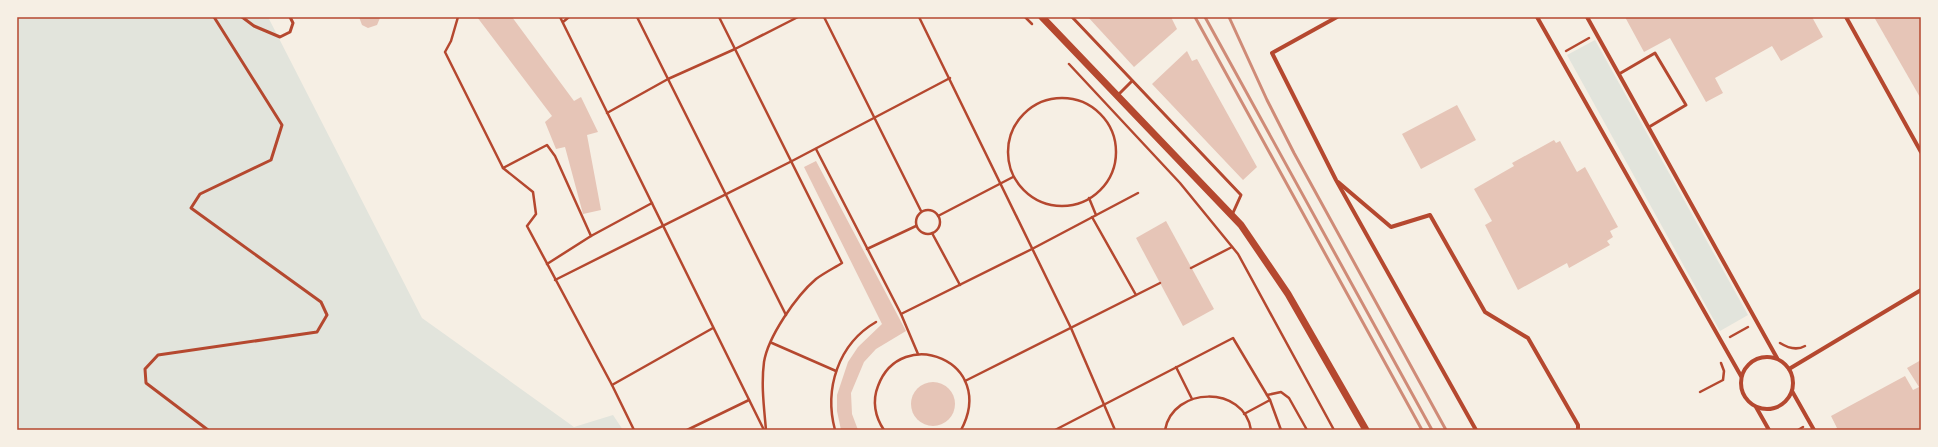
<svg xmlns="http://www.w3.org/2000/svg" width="1938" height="447" viewBox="0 0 1938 447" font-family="Ubuntu,sans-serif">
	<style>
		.green { fill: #e2e4dc }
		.building { fill: #e6c5b7 }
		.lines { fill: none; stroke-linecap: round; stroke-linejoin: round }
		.path { stroke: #b5482f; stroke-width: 2.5 }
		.service { stroke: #b5482f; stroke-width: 3 }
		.minor { stroke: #b5482f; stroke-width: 4 }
		.tertiary { stroke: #b5482f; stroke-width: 7 }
		.rail { stroke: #cf8b77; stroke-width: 3 }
		.neatline { fill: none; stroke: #b5482f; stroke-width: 1.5 }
	</style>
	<rect width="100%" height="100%" fill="#f6efe4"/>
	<g class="green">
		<path d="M 17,17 L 268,17 L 422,318 L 574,427 L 613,415 L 623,430 L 17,430 Z"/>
		<path d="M 1595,40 L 1748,315 L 1720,331 L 1567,55 Z"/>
	</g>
	<g class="building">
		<path d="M 359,17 L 380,17 L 380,18 L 377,25 L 368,28 L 362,25 Z"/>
		<path d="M 477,17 L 512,17 L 574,101 L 581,97 L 598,132 L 587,135 L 601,210 L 583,214 L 565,147 L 556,149 L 545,122 L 552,116 Z"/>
		<path d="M 1088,17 L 1171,17 L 1177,29 L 1134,67 Z"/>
		<path d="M 1625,17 L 1812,17 L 1823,37 L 1781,61 L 1772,46 L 1715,78 L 1723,93 L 1706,102 L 1670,38 L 1644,52 Z"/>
		<path d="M 1874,17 L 1921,17 L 1921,99 Z"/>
		<path d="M 1187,51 L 1192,61 L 1197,59 L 1257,167 L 1243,180 L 1152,84 Z"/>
		<path d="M 1457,105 L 1476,140 L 1421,169 L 1402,134 Z"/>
		<path d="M 1554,140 L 1556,143 L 1560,141 L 1577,172 L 1585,167 L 1618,227 L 1610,231 L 1613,237 L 1607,241 L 1610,245 L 1569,268 L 1567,263 L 1518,290 L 1485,225 L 1492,221 L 1474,189 L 1514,166 L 1512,163 Z"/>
		<path d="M 816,161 L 906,331 L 876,349 L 864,362 L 851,393 L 852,414 L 858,430 L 841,430 L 837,411 L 837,395 L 848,362 L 858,347 L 882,324 L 804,167 Z"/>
		<path d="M 1166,221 L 1214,309 L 1183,326 L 1136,238 Z"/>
		<path d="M 1921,360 L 1921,430 L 1832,430 L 1837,428 L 1831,416 L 1905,376 L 1913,390 L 1919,387 L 1907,368 Z"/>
		<circle cx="933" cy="404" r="22"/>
	</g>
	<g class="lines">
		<g class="path">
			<path d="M 458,17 L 451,41 L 445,52 L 503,168 L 547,145 L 555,156 L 591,236 L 652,203"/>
			<path d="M 560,17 L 764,430"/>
			<path d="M 637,17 L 786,315"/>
			<path d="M 719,17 L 842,263 C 834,268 824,273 816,279 C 796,296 768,337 764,362 C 761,385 764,407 766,430"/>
			<path d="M 824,17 L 921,211"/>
			<path d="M 919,17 L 1071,328 L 1115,430"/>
			<path d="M 1025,17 L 1032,24"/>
			<path d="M 563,22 L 569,17"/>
			<path d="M 1566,51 L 1589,38"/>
			<path d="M 1069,64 L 1180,183 L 1238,254 L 1334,430"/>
			<circle cx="1062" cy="152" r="54"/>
			<path d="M 607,113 L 668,79 L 735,49 L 798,17"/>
			<path d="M 816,149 L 901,314 L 918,354"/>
			<path d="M 503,168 L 533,192 L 536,214 L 527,226 L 612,385 L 634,430"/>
			<path d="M 1089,198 L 1096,215"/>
			<circle cx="928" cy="222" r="12"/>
			<path d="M 938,216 L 1013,177"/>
			<path d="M 1092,217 L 1136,295"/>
			<path d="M 932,233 L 960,285"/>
			<path d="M 867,249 L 916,226"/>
			<path d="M 547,264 L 591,236"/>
			<path d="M 1191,268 L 1232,247"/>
			<path d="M 555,280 L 792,161 L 950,78"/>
			<path d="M 901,314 L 1032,249 L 1138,193"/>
			<path d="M 1730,337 L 1748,327"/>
			<path d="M 772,343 L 836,371"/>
			<path d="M 1780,343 C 1788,348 1796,351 1805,346"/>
			<path d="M 1176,367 L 1192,399"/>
			<path d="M 965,381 L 1160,283"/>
			<path d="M 612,385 L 713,328"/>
			<path d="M 1700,392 L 1723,380 L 1724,371 L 1721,363"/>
			<path d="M 1267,395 L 1281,392 L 1289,398 L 1307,430"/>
			<path d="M 1244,414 L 1270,400"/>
			<path d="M 687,430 L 749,400"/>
			<path d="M 835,430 C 824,389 838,344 876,322"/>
			<path d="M 884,430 C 875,417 872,401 878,386 C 901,324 998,361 961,430"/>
			<path d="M 1055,430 L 1233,338 L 1270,400 L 1281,430"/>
			<path d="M 1165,430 C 1173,386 1244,385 1251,430"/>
			<path d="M 1798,430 L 1803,427"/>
		</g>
		<g class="service">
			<path d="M 242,17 L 254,26 L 280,37 L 290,32 L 293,23 L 290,17"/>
			<path d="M 1072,17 L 1241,195 L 1232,215"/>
			<path d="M 1619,74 L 1655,53 L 1686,105 L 1649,127"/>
			<path d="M 1118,95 L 1132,81"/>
			<path d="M 208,430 L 146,383 L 145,369 L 158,355 L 317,332 L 327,315 L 321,302 L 191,208 L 200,194 L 271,160 L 282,125 L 214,17"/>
		</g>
		<g class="minor">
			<path d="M 1337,17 L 1272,53 L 1336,180 L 1476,430"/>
			<path d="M 1537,17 L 1741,376"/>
			<path d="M 1587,17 L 1777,358"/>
			<path d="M 1846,17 L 1921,152"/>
			<path d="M 1338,182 L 1391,227 L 1430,215 L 1485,312 L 1528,338 L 1578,425 L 1578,430"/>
			<circle cx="1767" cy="383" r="26"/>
			<path d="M 1789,369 L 1921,290"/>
			<path d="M 1792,391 L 1814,430"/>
			<path d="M 1756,407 L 1769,430"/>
		</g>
		<path class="tertiary" d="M 1042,17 L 1241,225 L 1288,294 L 1366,430"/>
		<g class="rail">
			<path d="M 1195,17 L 1422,430"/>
			<path d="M 1205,17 L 1432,430"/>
			<path d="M 1229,17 L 1267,100 L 1294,153 L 1446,430"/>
		</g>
	</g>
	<rect width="1938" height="447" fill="none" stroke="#f6efe4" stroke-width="36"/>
	<rect x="18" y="18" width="1902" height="411" class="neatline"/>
</svg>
